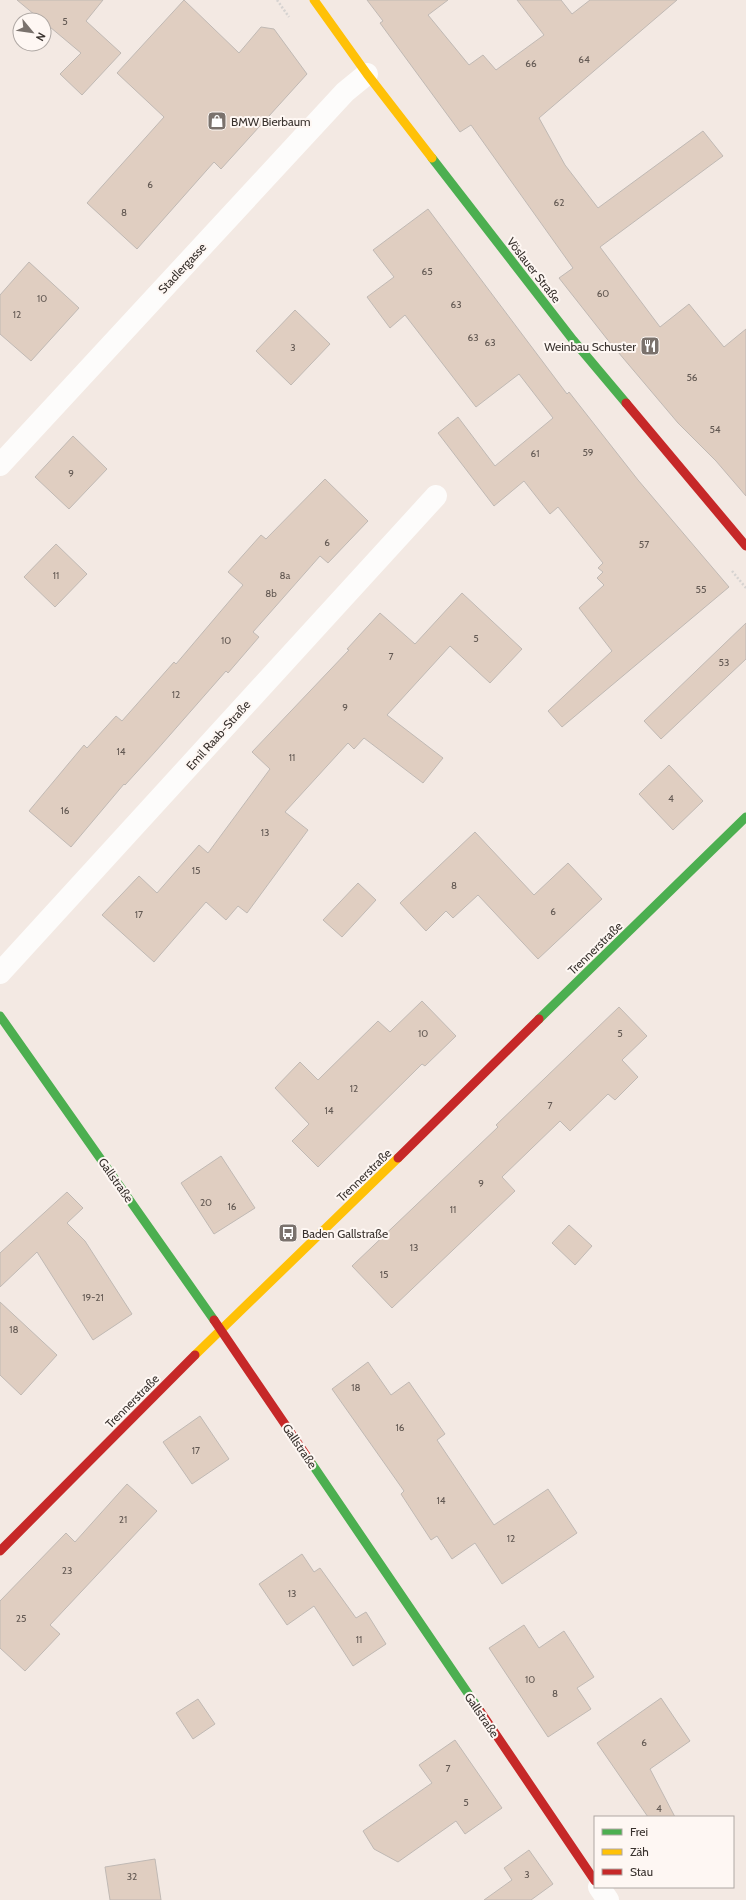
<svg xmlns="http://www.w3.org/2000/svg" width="746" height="1900" viewBox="0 0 746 1900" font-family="Cabin,sans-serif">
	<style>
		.building { fill: #e0cec1; stroke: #c0b9b4 }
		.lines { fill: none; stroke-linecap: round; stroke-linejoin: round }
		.path { stroke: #d6d3d1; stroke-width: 2.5; stroke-dasharray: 2 2; stroke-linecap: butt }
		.street { stroke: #fdfcfb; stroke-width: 22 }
		.fast { stroke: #4caf50; stroke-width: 9 }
		.slow { stroke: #ffc107; stroke-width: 9 }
		.jam { stroke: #c62828; stroke-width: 9 }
		.labels { text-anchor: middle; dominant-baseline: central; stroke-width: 4; stroke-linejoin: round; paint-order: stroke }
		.number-label { font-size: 10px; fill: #635953 }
		.poi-label { font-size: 12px; fill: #39322e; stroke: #fef7f3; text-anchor: start }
		.street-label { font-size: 12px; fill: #39322e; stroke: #fef7f3 }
	</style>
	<rect width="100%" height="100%" fill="#f3e9e3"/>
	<g class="building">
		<path d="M 17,0 L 103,0 L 86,21 L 121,53 L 82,95 L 60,74 L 81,53 L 44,22 L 44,20 L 41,20 Z"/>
		<path d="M 184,0 L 239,53 L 261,27 L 274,29 L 307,74 L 221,169 L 214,162 L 137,249 L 87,203 L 164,117 L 117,73 Z"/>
		<path d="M 367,0 L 448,0 L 428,15 L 469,65 L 483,55 L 496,70 L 544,35 L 517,0 L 561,0 L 572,14 L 590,0 L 677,0 L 539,118 L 565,165 L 598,208 L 703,131 L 723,156 L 600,247 L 660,327 L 689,304 L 724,347 L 746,329 L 746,496 L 716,461 L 678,423 L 607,339 L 559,278 L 573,268 L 471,125 L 460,132 L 380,23 L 383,21 Z"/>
		<path d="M 428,209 L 567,394 L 569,392 L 638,480 L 729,587 L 562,727 L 548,711 L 612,651 L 579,608 L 604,585 L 597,578 L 603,572 L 598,568 L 603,563 L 558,507 L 550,514 L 524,481 L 494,506 L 438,433 L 458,417 L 495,466 L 553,418 L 519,374 L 476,407 L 405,315 L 390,328 L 367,297 L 394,277 L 373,250 Z"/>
		<path d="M 29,262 L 79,308 L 31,361 L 0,334 L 0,295 Z"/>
		<path d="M 295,310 L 330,344 L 291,385 L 256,351 Z"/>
		<path d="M 73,436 L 107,469 L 69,509 L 35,477 Z"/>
		<path d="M 325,479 L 368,521 L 328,563 L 320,556 L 253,632 L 259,637 L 228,673 L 226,671 L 155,752 L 125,785 L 124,784 L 71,847 L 29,811 L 84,745 L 87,748 L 116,716 L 122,721 L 174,662 L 176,664 L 243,585 L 228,572 L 261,535 L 266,539 Z"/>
		<path d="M 56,544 L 87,574 L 55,607 L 24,577 Z"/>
		<path d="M 462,593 L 522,649 L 490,683 L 450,646 L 387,715 L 443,758 L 423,783 L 364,738 L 354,749 L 348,743 L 285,812 L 308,830 L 247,913 L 238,906 L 226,920 L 206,902 L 154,962 L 102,915 L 139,876 L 157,893 L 199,845 L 208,853 L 270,769 L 252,752 L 349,650 L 347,649 L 380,613 L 415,644 Z"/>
		<path d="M 746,623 L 746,659 L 661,739 L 644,721 Z"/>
		<path d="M 669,765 L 703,801 L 673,830 L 639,794 Z"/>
		<path d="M 475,832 L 534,895 L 568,863 L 602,899 L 538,959 L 478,895 L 453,918 L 446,911 L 426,931 L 400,903 Z"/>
		<path d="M 358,883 L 376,900 L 342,937 L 323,920 Z"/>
		<path d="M 422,1001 L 456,1036 L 425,1066 L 422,1064 L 318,1167 L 292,1141 L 309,1124 L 275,1088 L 300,1062 L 318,1080 L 378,1021 L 390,1032 Z"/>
		<path d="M 619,1007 L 647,1036 L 622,1060 L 638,1077 L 615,1100 L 608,1094 L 570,1131 L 560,1121 L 502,1177 L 515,1191 L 392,1308 L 352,1266 L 498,1127 L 496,1125 Z"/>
		<path d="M 221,1156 L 255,1208 L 214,1234 L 181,1183 Z"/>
		<path d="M 67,1192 L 83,1208 L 67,1223 L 85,1241 L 132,1314 L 93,1340 L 37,1252 L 0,1287 L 0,1253 Z"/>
		<path d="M 569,1225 L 592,1246 L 575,1265 L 552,1243 Z"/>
		<path d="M 0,1302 L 57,1355 L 21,1395 L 0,1375 Z"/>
		<path d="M 368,1362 L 391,1395 L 409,1382 L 445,1434 L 437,1440 L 494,1525 L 548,1489 L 577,1533 L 502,1584 L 475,1543 L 452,1559 L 437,1536 L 431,1540 L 401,1494 L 404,1491 L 332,1389 Z"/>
		<path d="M 200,1416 L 229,1459 L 192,1484 L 163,1442 Z"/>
		<path d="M 127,1484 L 157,1511 L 50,1625 L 60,1634 L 25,1671 L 0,1648 L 0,1601 L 66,1533 L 75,1542 Z"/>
		<path d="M 302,1554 L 314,1572 L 320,1568 L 356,1618 L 366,1612 L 386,1644 L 353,1666 L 314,1606 L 287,1625 L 259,1584 Z"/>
		<path d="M 524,1625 L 539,1648 L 564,1631 L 594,1677 L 577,1688 L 591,1709 L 548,1737 L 489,1648 Z"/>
		<path d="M 661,1698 L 690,1741 L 650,1769 L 675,1817 L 648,1817 L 597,1743 Z"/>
		<path d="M 198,1699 L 215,1724 L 193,1739 L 176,1713 Z"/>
		<path d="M 455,1740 L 502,1808 L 465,1834 L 456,1821 L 398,1862 L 374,1849 L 363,1831 L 432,1783 L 419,1765 Z"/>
		<path d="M 529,1850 L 553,1884 L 531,1900 L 484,1900 L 512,1880 L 504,1868 Z"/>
		<path d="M 155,1859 L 161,1900 L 110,1900 L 105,1867 Z"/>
	</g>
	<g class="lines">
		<g class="path">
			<path d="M 277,0 L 289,17"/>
			<path d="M 732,571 L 746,588"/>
		</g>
		<g class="street">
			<path d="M 0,465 L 345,92 L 367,74"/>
			<path d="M 0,973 L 436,496"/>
			<path d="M 599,1887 L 608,1900"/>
		</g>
		<g class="fast">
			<path d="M 432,158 L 573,340 L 626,403"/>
			<path d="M 0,1016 L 214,1320"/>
			<path d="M 539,1019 L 746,817"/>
			<path d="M 310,1461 L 480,1711"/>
		</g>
		<g class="slow">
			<path d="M 314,0 L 367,74 L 432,158"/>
			<path d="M 195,1355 L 398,1158"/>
		</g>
		<g class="jam">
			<path d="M 626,403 L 746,546"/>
			<path d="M 398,1158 L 539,1019"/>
			<path d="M 214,1320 L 310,1461"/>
			<path d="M 0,1551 L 195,1355"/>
			<path d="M 480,1711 L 595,1881"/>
		</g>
	</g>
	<defs>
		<g id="shop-square" transform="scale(1)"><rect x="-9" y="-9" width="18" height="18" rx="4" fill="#7a726d" stroke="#fef7f3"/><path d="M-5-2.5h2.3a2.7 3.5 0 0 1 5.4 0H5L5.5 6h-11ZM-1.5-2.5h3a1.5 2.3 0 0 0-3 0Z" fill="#fff"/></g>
		<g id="restaurant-square" transform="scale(1)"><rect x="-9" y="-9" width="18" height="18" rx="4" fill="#7a726d" stroke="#fef7f3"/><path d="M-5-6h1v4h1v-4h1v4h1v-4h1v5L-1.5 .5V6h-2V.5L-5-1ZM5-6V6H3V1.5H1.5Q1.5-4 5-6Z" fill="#fff"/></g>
		<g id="bus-square" transform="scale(1)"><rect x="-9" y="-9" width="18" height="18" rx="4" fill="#7a726d" stroke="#fef7f3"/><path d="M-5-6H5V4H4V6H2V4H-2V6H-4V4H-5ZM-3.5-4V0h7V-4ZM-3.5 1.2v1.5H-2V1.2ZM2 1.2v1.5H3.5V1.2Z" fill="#fff"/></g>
	</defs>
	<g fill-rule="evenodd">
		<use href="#shop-square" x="217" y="121"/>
		<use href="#restaurant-square" x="650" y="346"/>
		<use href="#bus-square" x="288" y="1233"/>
	</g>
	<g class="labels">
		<g class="number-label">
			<text x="65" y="21">5</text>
			<text x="584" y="59">64</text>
			<text x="531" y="63">66</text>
			<text x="150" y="184">6</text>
			<text x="559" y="202">62</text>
			<text x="124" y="212">8</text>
			<text x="427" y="271">65</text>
			<text x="603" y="293">60</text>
			<text x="42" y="298">10</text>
			<text x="456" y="304">63</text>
			<text x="17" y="314">12</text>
			<text x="473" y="337">63</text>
			<text x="490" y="342">63</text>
			<text x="293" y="347">3</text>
			<text x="692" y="377">56</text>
			<text x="715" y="429">54</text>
			<text x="588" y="452">59</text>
			<text x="535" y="453">61</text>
			<text x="71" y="473">9</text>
			<text x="327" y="542">6</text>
			<text x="644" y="544">57</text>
			<text x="56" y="575">11</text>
			<text x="285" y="575">8a</text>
			<text x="701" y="589">55</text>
			<text x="271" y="593">8b</text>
			<text x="476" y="638">5</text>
			<text x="226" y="640">10</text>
			<text x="391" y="656">7</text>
			<text x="724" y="662">53</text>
			<text x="176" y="694">12</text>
			<text x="345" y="707">9</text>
			<text x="121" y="751">14</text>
			<text x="292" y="757">11</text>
			<text x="671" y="798">4</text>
			<text x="65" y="810">16</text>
			<text x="265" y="832">13</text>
			<text x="196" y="870">15</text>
			<text x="454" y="885">8</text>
			<text x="553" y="911">6</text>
			<text x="139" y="914">17</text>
			<text x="423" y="1033">10</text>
			<text x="620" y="1033">5</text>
			<text x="354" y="1088">12</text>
			<text x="550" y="1105">7</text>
			<text x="329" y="1110">14</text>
			<text x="481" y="1183">9</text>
			<text x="206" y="1202">20</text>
			<text x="232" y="1206">16</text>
			<text x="453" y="1209">11</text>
			<text x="414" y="1247">13</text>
			<text x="384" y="1274">15</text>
			<text x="93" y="1297">19-21</text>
			<text x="14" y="1329">18</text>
			<text x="356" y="1387">18</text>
			<text x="400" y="1427">16</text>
			<text x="196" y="1450">17</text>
			<text x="441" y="1500">14</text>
			<text x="123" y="1519">21</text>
			<text x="511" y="1538">12</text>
			<text x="67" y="1570">23</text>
			<text x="292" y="1593">13</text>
			<text x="21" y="1618">25</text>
			<text x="359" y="1639">11</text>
			<text x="530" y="1679">10</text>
			<text x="555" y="1693">8</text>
			<text x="644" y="1742">6</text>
			<text x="448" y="1768">7</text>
			<text x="466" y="1802">5</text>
			<text x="659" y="1808">4</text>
			<text x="527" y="1874">3</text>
			<text x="132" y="1876">32</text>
		</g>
		<g class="poi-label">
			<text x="231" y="121">BMW Bierbaum</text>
			<text x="636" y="346" text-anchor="end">Weinbau Schuster</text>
			<text x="302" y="1233">Baden Gallstraße</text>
		</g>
		<g class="street-label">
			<text transform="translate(182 268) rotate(-47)">Stadlergasse</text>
			<text transform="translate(534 270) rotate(52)">Vöslauer Straße</text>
			<text transform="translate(218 735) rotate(-48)">Emil Raab-Straße</text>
			<text transform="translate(595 948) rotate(-44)">Trennerstraße</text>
			<text transform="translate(364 1175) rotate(-44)">Trennerstraße</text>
			<text transform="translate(116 1180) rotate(55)">Gallstraße</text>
			<text transform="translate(132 1401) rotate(-45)">Trennerstraße</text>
			<text transform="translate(300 1446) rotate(56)">Gallstraße</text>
			<text transform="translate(482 1715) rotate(56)">Gallstraße</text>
		</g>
	</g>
	<rect x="594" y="1816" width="140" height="72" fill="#fef7f3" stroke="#afa8a4"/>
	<rect x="602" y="1829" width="20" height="6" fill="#4caf50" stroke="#afa8a4"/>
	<text x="630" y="1836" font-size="12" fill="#39322e">Frei</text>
	<rect x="602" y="1849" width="20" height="6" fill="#ffc107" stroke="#afa8a4"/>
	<text x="630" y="1856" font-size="12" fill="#39322e">Zäh</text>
	<rect x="602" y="1869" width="20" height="6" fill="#c62828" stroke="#afa8a4"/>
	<text x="630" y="1876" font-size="12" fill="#39322e">Stau</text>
	<g transform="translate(32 32) rotate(119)"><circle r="19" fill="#fef7f3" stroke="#afa8a4"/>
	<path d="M0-3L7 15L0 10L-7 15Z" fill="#7a726d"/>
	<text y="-6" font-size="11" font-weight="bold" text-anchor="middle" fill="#39322e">N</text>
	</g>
</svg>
